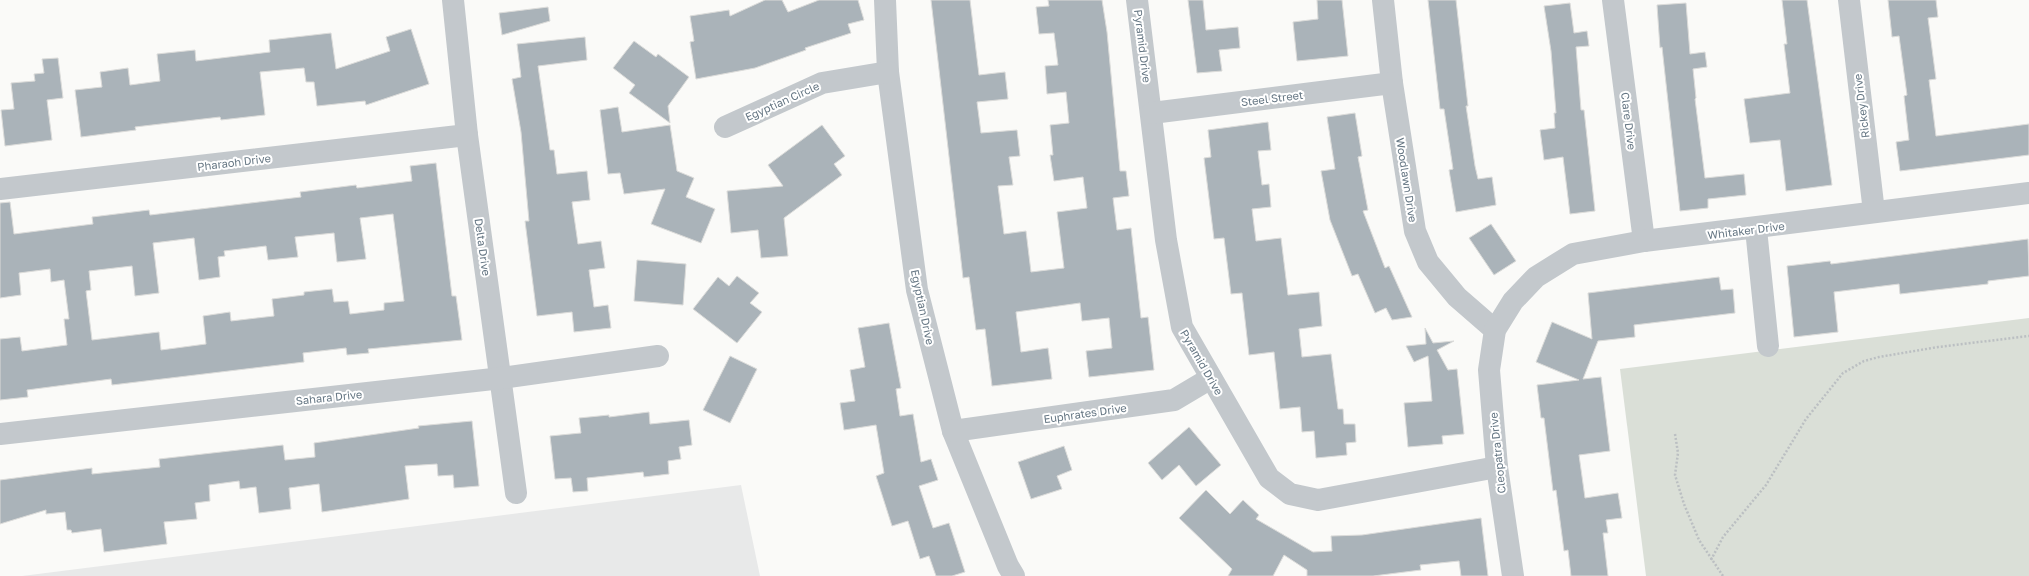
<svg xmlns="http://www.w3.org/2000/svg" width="2029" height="576" viewBox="0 0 2029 576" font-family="'Golos Text',sans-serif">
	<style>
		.built { fill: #e8e9e9 }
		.green { fill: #dadfd7 }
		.building { fill: #aab3b9; stroke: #dcdcda; fill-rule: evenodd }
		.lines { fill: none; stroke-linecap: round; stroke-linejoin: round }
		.path { stroke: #bbbfc2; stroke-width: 2.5; stroke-dasharray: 2 2; stroke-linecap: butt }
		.minor { stroke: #c3c8cc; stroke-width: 22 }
		.labels { text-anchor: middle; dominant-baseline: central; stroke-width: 4; stroke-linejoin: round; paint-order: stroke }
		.street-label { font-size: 11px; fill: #657683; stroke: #fff }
	</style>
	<rect width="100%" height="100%" fill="#fafaf8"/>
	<path class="built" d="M 741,485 L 760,576 L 22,576 Z"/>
	<path class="green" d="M 2029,318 L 2029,576 L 1646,576 L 1620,369 Z"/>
	<g class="building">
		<path d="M 765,0 L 782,0 L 788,12 L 819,0 L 858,0 L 864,20 L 848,24 L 851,33 L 805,48 L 806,50 L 755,68 L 696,79 L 690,42 L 694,41 L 690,16 L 729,10 L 730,16 Z"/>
		<path d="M 931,0 L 970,0 L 979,75 L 1005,72 L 1008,99 L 977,102 L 981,133 L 1017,130 L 1020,156 L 1009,157 L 1013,185 L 998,186 L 1004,234 L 1026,231 L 1031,272 L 1064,268 L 1057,212 L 1087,208 L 1083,177 L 1054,181 L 1050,155 L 1053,155 L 1050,125 L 1069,123 L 1066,92 L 1047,94 L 1045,66 L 1058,65 L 1054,33 L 1039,34 L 1036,7 L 1049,6 L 1048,0 L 1102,0 L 1107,32 L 1120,171 L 1126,171 L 1129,196 L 1113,198 L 1117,230 L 1131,228 L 1141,318 L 1148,317 L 1154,370 L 1089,377 L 1086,351 L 1112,348 L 1109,318 L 1082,321 L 1080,303 L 1016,312 L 1021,352 L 1048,348 L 1052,379 L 992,386 L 985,329 L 976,330 L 969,277 L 963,278 Z"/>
		<path d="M 1188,0 L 1203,0 L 1206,30 L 1238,27 L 1240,48 L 1219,50 L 1222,71 L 1197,73 Z"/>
		<path d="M 1317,0 L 1342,0 L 1348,56 L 1297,61 L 1293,22 L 1318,19 Z"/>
		<path d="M 1428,0 L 1456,0 L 1468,106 L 1466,106 L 1475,166 L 1478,179 L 1492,177 L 1496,205 L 1456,212 L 1449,170 L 1453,169 L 1444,109 L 1440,109 Z"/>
		<path d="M 1782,0 L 1807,0 L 1832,185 L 1786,191 L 1780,140 L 1750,143 L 1744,99 L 1790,93 L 1784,44 L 1787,44 Z"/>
		<path d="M 1888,0 L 1936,0 L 1938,17 L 1928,18 L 1936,79 L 1929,80 L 1936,136 L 2029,124 L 2029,155 L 1900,171 L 1896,142 L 1909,140 L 1904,96 L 1907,95 L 1899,36 L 1892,37 Z"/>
		<path d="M 1570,3 L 1574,33 L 1587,31 L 1589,46 L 1576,47 L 1581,110 L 1584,110 L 1595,211 L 1570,214 L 1563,157 L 1544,160 L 1540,130 L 1555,128 L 1554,113 L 1556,113 L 1551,51 L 1544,6 Z"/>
		<path d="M 1686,3 L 1690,54 L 1705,52 L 1707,67 L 1693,69 L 1696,98 L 1695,99 L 1705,178 L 1744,174 L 1746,195 L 1708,199 L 1708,208 L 1680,211 L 1662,47 L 1660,48 L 1657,5 Z"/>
		<path d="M 548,7 L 550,21 L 502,35 L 499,13 Z"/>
		<path d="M 411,29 L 429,84 L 366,105 L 365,101 L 317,106 L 314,82 L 306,82 L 304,68 L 260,72 L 265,115 L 221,120 L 220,117 L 135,127 L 136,130 L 81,137 L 75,90 L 102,87 L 100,72 L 128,68 L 130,85 L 160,81 L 157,54 L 195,50 L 196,61 L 270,52 L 269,40 L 331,33 L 336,69 L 390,51 L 386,37 Z"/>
		<path d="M 585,37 L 587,60 L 538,66 L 550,150 L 554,150 L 557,174 L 587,171 L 590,200 L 572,202 L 578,244 L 601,241 L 605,268 L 589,270 L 594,307 L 608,305 L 611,328 L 574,332 L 572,312 L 537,316 L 525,221 L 529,221 L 521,132 L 512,79 L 521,77 L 517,44 Z"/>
		<path d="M 634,41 L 656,57 L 658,54 L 689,77 L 668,106 L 670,123 L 629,93 L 635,85 L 613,68 Z"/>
		<path d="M 58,58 L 63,98 L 47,100 L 52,140 L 5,146 L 1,110 L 14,109 L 11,83 L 35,81 L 34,74 L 44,73 L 42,59 Z"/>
		<path d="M 618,107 L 622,132 L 670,125 L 677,171 L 694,178 L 686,197 L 715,209 L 701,243 L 651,224 L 665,189 L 624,194 L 620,173 L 608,174 L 600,110 Z"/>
		<path d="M 1355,113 L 1362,156 L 1358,157 L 1368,210 L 1363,211 L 1385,268 L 1389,266 L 1412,317 L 1392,320 L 1386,308 L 1375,313 L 1358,274 L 1352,276 L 1330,220 L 1321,171 L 1335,169 L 1327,117 Z"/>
		<path d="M 1268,122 L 1271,150 L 1258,151 L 1262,185 L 1269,184 L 1271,207 L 1252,209 L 1256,241 L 1281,238 L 1288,295 L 1319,292 L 1322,326 L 1299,329 L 1302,357 L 1331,354 L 1338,409 L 1343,409 L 1344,424 L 1355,424 L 1356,442 L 1346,443 L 1347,455 L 1316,458 L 1314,431 L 1302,432 L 1300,407 L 1280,409 L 1274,352 L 1249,355 L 1242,293 L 1231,294 L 1224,238 L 1214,239 L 1204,158 L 1211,157 L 1208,130 Z"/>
		<path d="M 822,125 L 845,156 L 834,164 L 842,175 L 784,218 L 788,256 L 761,258 L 758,230 L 731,233 L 727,191 L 783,186 L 768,165 Z"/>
		<path d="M 436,163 L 452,296 L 456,296 L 462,340 L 368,349 L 369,353 L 347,355 L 346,348 L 303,353 L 304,362 L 112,385 L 111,379 L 27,390 L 28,397 L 0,400 L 0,339 L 20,337 L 22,351 L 67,345 L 64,319 L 69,319 L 64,280 L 51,282 L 50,269 L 19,273 L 21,295 L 0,298 L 0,203 L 10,202 L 14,234 L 93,224 L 92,217 L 149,210 L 150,215 L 301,197 L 300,192 L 356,185 L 357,188 L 412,181 L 410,166 ZM 393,214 L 404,301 L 384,303 L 384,310 L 350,314 L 348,301 L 334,302 L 332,289 L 304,292 L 304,295 L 272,299 L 274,316 L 231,321 L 230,312 L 203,316 L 206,344 L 161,350 L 159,332 L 92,340 L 86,291 L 91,290 L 89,271 L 132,266 L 135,296 L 159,293 L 153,243 L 194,238 L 199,280 L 220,277 L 218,257 L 225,256 L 224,251 L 266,246 L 268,260 L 298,257 L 295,237 L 334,233 L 337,262 L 366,259 L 360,218 Z"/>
		<path d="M 1491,224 L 1516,261 L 1494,275 L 1469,238 Z"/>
		<path d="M 2028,239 L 2029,276 L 1988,281 L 1988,284 L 1900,294 L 1899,284 L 1834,292 L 1838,332 L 1794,337 L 1787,266 L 1830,261 L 1831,264 Z"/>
		<path d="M 637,260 L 686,264 L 683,305 L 634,301 Z"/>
		<path d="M 737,276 L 759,293 L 750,303 L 762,312 L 737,343 L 693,309 L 718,277 L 729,286 Z"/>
		<path d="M 1719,277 L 1721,290 L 1733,289 L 1735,313 L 1634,325 L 1635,337 L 1598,341 L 1583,379 L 1601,377 L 1610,451 L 1579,455 L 1585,498 L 1618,493 L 1622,518 L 1606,520 L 1608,533 L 1603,533 L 1608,576 L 1571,576 L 1568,550 L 1564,551 L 1556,490 L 1553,491 L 1544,418 L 1541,418 L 1537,385 L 1579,380 L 1536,362 L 1552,322 L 1592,339 L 1588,293 Z"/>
		<path d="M 889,323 L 901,388 L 896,389 L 900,416 L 913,414 L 921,462 L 931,459 L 938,480 L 919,486 L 933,528 L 949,523 L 965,572 L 952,576 L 936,576 L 929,556 L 920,559 L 908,521 L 892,526 L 876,476 L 884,473 L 876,425 L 844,430 L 840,403 L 855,401 L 850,370 L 865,367 L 858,328 Z"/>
		<path d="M 1425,328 L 1433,343 L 1454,341 L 1437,350 L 1448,370 L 1457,369 L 1464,434 L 1442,436 L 1443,444 L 1408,447 L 1404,403 L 1432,401 L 1428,356 L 1414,362 L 1406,346 L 1426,344 Z"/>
		<path d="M 730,356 L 757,369 L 730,423 L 703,410 Z"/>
		<path d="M 649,412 L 650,424 L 689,420 L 692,445 L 679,447 L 681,459 L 668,461 L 669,474 L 644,477 L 643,472 L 587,478 L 588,491 L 573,492 L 571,478 L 555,479 L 550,436 L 581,433 L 579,418 L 609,415 L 609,417 Z"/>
		<path d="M 472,421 L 479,486 L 454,488 L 453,475 L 438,476 L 437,464 L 405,466 L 409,499 L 322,512 L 319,484 L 289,488 L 291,509 L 259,513 L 256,487 L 240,489 L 239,481 L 209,485 L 210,501 L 195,503 L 197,519 L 164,522 L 167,544 L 104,552 L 101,529 L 72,533 L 71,530 L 67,530 L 65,512 L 46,514 L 46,510 L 0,524 L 0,480 L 92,468 L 92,474 L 160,467 L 159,459 L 283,445 L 285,460 L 315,457 L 314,443 L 419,428 L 418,426 Z"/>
		<path d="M 1189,427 L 1221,465 L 1196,486 L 1179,465 L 1162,480 L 1148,463 Z"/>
		<path d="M 1064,446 L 1072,470 L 1057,476 L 1062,489 L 1031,499 L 1018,462 Z"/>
		<path d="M 1206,490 L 1230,514 L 1243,500 L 1259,515 L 1256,519 L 1313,552 L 1332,551 L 1331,536 L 1362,535 L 1481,518 L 1488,576 L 1461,576 L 1459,561 L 1420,565 L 1421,570 L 1373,576 L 1307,576 L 1307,570 L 1284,555 L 1273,576 L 1228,576 L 1232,569 L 1179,518 Z"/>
	</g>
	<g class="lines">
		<g class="path">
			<path d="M 1675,434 L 1678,453 L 1675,475 L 1684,504 L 1699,540 L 1723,576"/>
			<path d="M 1711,560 L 1723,537 L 1766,485 L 1806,419 L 1843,373 L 1864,361 L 1879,357 L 1938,347 L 2029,336"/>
		</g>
		<g class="minor">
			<path d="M 453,0 L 467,135 L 516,493"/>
			<path d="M 885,0 L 888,72 L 917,290 L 953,431 L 1008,566 L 1014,576"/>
			<path d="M 1137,0 L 1166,240 L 1182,327 L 1269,478 L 1290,494 L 1318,500 L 1497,467"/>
			<path d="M 1383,0 L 1392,83 L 1415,231 L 1428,262 L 1457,297 L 1495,330"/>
			<path d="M 1613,0 L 1644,241"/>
			<path d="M 1849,0 L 1874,212"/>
			<path d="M 1152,113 L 1392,83"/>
			<path d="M 725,127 L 822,83 L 888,72"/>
			<path d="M 0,189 L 467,135"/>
			<path d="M 1756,229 L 1768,346"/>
			<path d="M 953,431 L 1174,400 L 1211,378"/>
			<path d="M 0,434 L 502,378 L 658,356"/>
			<path d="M 1513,576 L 1497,467 L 1489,370 L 1495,330 L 1513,301 L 1536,277 L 1573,254 L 1644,241 L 2029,193"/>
		</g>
	</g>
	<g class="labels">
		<g class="street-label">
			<text transform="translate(1143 46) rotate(83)">Pyramid Drive</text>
			<text transform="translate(1272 98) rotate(-7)">Steel Street</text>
			<text transform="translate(782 101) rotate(-24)">Egyptian Circle</text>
			<text transform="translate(1861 106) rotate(-97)">Rickey Drive</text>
			<text transform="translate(1629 121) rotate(83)">Clare Drive</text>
			<text transform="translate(234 162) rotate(-7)">Pharaoh Drive</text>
			<text transform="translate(1407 180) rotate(81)">Woodlawn Drive</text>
			<text transform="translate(1746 230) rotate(-7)">Whitaker Drive</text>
			<text transform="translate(483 247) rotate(82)">Delta Drive</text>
			<text transform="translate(923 307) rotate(78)">Egyptian Drive</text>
			<text transform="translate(1202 362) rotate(60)">Pyramid Drive</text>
			<text transform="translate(329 397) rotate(-6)">Sahara Drive</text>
			<text transform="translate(1085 413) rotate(-8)">Euphrates Drive</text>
			<text transform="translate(1497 453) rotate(-96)">Cleopatra Drive</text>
		</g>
	</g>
</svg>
